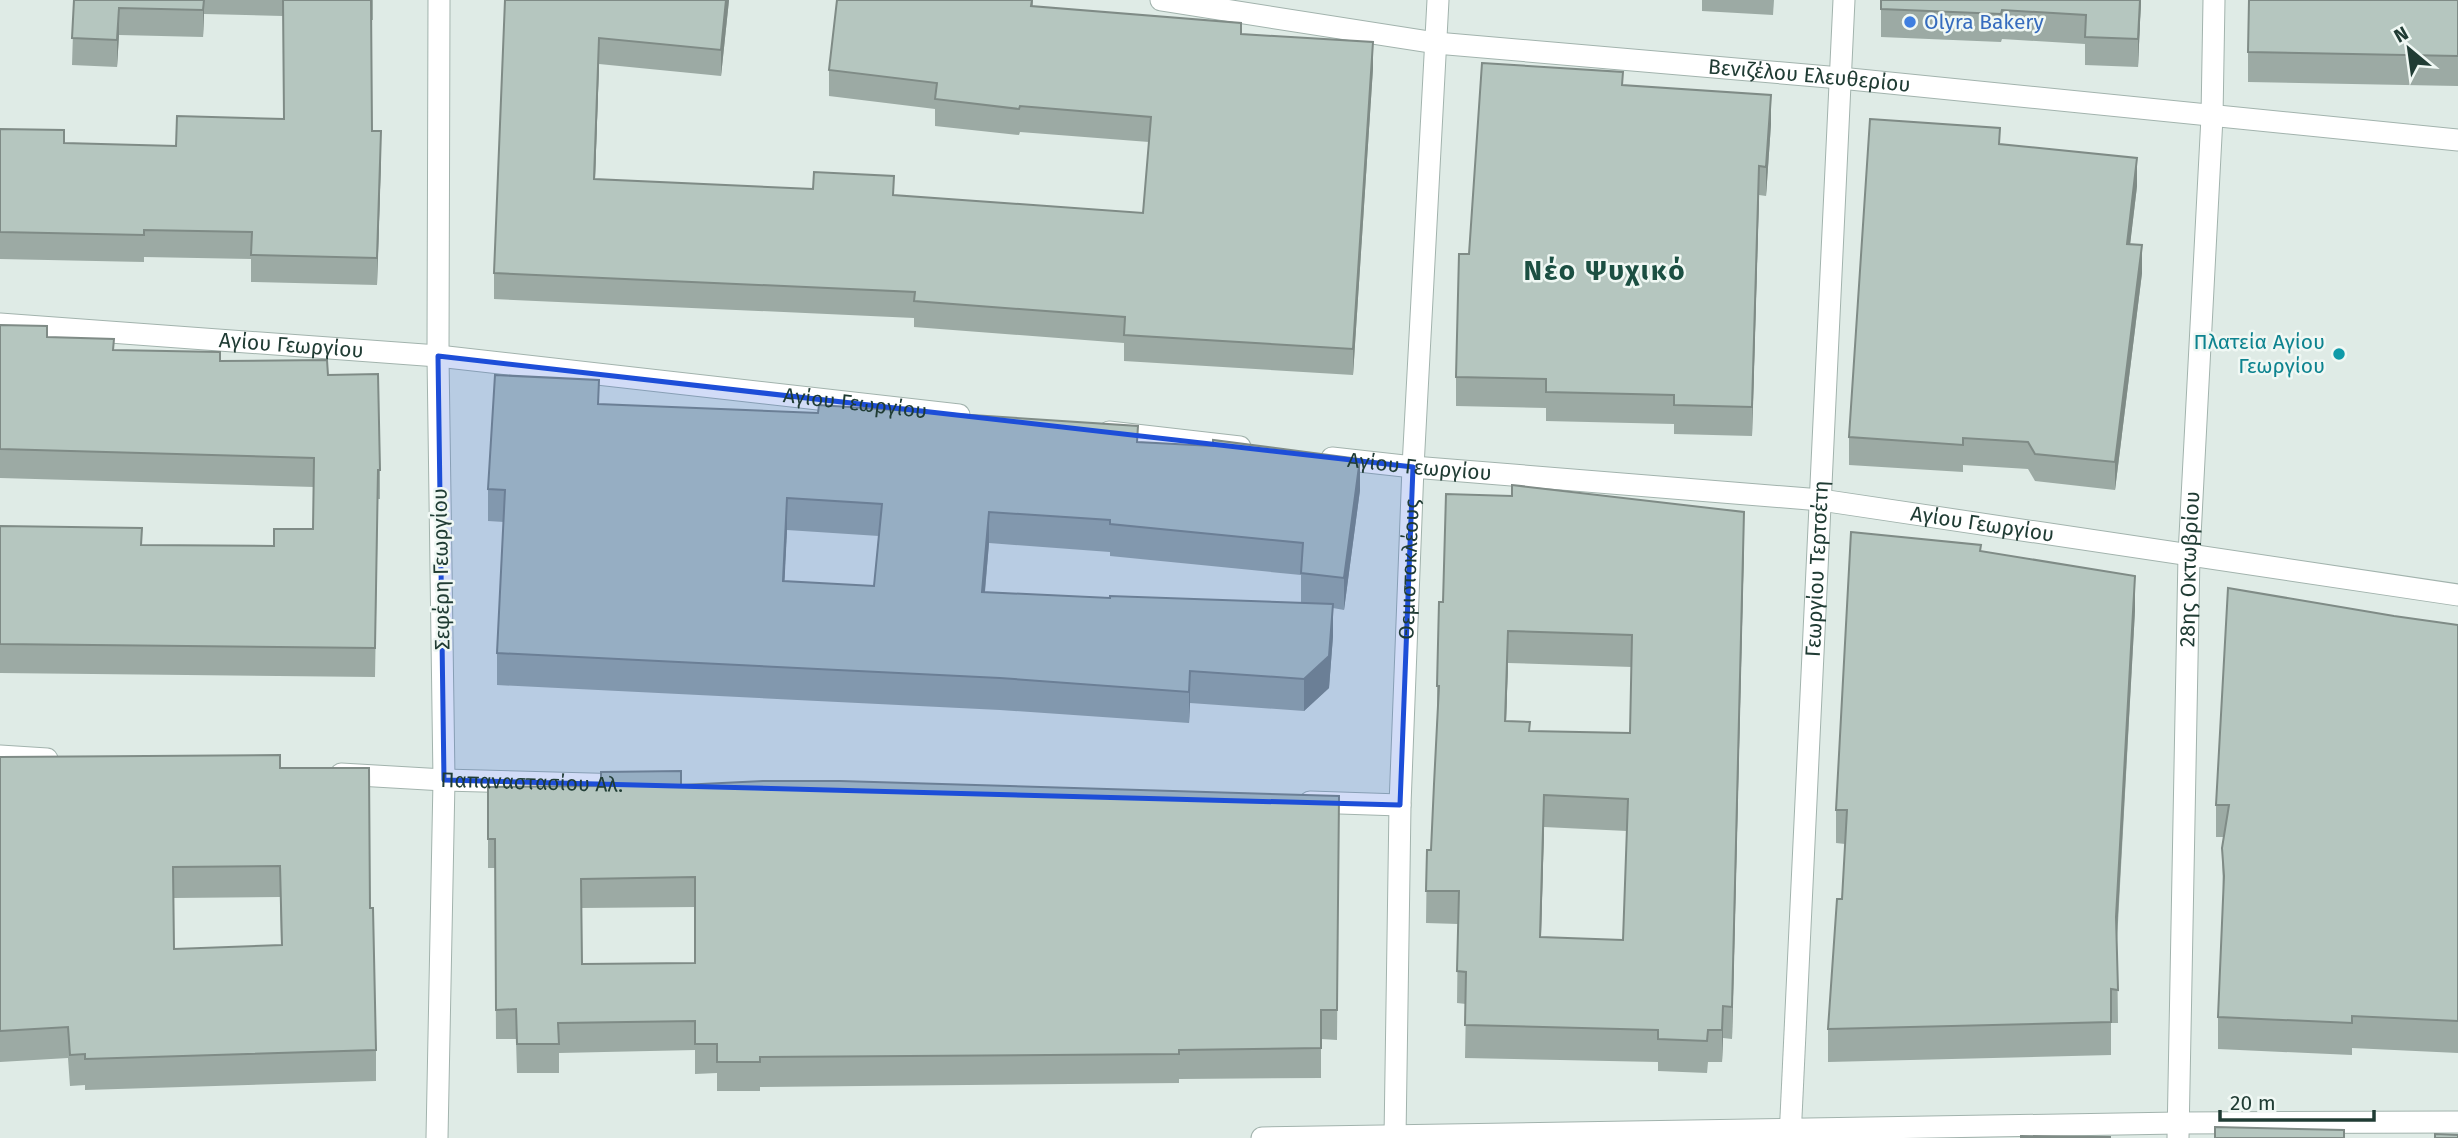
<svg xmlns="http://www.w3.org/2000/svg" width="2458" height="1138" viewBox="0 0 2458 1138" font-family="'Fira Sans',sans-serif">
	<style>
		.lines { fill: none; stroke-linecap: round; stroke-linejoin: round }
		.minor-casing { stroke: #a2b3ad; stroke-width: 23 }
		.minor { stroke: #fff; stroke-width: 21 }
		.wall { fill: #9caaa4; fill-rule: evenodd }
		.shaded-wall { fill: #7f8b86 }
		.building { fill: #b5c6bf; stroke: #7f8b86; stroke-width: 2; fill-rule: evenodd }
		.marked { fill: #1d4ed8; fill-opacity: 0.2; stroke: #1d4ed8; stroke-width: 5; stroke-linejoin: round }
		.shop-dot { fill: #3f7fe0; stroke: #f0f8f4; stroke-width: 2.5 }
		.culture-dot { fill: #0f9aa8; stroke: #f0f8f4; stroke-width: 2.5 }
		.labels { text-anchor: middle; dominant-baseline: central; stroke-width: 5; stroke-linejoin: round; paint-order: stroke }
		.shop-label { font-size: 21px; fill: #366cbe; stroke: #f0f8f4; text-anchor: start }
		.street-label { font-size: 21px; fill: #203c34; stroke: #f0f8f4 }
		.culture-label { font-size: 21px; fill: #0d838f; stroke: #f0f8f4; text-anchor: end }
		.district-label { font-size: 28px; font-weight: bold; letter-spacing: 2px; fill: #1b4f42; stroke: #f0f8f4 }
	</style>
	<rect width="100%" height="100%" fill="#dfebe6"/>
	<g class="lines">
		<g class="minor-casing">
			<g id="minor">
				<path id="s1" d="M 1161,0 L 1436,43 L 1840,78 L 2458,140"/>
				<path id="s2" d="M 0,324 L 438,356 L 959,415"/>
				<path d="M 1109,432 L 1240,447"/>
				<path id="s3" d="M 1332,458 L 1413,467 L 1821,500 L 2458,595"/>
				<path d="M 0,756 L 47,759"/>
				<path id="s4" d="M 341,774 L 444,780 L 627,785"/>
				<path d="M 1310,802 L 1400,805"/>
				<path d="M 437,1138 L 444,780 L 438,356 L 439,0"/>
				<path d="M 1262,1138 L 2178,1123 L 2458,1122"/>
				<path id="s5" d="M 1395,1138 L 1400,805 L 1413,467 L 1438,0"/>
				<path id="s6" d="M 1790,1138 L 1844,0"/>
				<path id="s7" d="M 2178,1138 L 2189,555 L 2212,117 L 2214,0"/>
			</g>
		</g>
		<use href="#minor" class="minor"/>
	</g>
	<g class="wall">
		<path d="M 74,0 L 373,0 L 373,20 L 371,20 L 372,131 L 381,158 L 377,285 L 251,282 L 251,259 L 144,257 L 144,262 L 0,259 L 0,129 L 64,143 L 176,146 L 284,119 L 283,16 L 204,14 L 203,37 L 119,35 L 117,67 L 72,65 Z"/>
		<path d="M 505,0 L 729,0 L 721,76 L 599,64 L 595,180 L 894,195 L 1143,213 L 1149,142 L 1020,132 L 1019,135 L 935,126 L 935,109 L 829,96 L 829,70 L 1033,0 L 1033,6 L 1241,34 L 1373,68 L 1353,375 L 1124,361 L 1124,343 L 914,327 L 914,318 L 494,299 L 494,273 Z"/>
		<path d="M 1702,0 L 1774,0 L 1773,15 L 1702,11 Z"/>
		<path d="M 1881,0 L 2141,0 L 2138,67 L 2085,65 L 2085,44 L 2002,39 L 2001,42 L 1881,37 Z"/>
		<path d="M 2458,0 L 2458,86 L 2248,82 L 2248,52 Z"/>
		<path d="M 1623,85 L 1771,124 L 1766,196 L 1759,195 L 1752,436 L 1674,434 L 1674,424 L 1546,421 L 1546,408 L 1456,406 L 1456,377 L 1469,254 Z"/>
		<path d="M 2000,144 L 2137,186 L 2130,244 L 2142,273 L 2115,490 L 2035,481 L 2028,469 L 1963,465 L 1963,472 L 1849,465 L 1849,437 Z"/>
		<path d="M 0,325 L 47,337 L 114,350 L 220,361 L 328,375 L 380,470 L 380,499 L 378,499 L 375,677 L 0,673 L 0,526 L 142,545 L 274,546 L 313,529 L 314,487 L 0,478 Z"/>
		<path d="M 599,404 L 1138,442 L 1360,490 L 1344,610 L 1333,608 L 1333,636 L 1329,688 L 1304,711 L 1190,703 L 1189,723 L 1000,710 L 497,685 L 497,653 L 504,522 L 488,521 L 488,489 ZM 787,530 L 879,536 L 874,586 L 784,582 ZM 989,543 L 1110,552 L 1110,556 L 1301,575 L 1301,603 L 1110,598 L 985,592 Z"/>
		<path d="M 1744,544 L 1732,1039 L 1723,1038 L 1722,1062 L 1708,1062 L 1707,1073 L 1658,1071 L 1658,1062 L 1465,1058 L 1466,1004 L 1457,1003 L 1458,924 L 1426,923 L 1427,850 L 1431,850 L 1437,718 L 1437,686 L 1443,602 ZM 1508,663 L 1632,667 L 1630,733 L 1530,731 L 1506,721 ZM 1544,827 L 1627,831 L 1623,940 L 1541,937 Z"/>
		<path d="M 1981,551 L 2135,610 L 2117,941 L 2118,1023 L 2111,1023 L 2111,1055 L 1828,1062 L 1828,1029 L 1842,899 L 1845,844 L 1836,843 L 1836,810 Z"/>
		<path d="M 2394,616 L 2458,625 L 2458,1053 L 2352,1048 L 2352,1055 L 2218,1049 L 2218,1017 L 2223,894 L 2222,848 L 2224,837 L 2216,837 L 2216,805 Z"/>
		<path d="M 0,757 L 280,768 L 370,908 L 376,1050 L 376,1081 L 85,1090 L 85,1085 L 70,1086 L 68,1058 L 0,1062 ZM 280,897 L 281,945 L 174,949 L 173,898 Z"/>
		<path d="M 681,785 L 1339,796 L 1337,1040 L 1321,1039 L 1321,1078 L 1179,1079 L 1179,1083 L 760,1087 L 760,1091 L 717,1091 L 717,1073 L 695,1074 L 695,1050 L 559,1053 L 559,1073 L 517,1073 L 516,1039 L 496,1039 L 495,868 L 488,868 L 488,787 ZM 695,907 L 695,963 L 582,964 L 581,908 Z"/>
	</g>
	<g class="shaded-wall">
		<path d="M 204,0 L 204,14 L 203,37 L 203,10 Z"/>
		<path d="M 726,0 L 729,0 L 721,76 L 721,50 Z"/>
		<path d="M 2140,0 L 2141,0 L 2138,67 L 2138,39 Z"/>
		<path d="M 119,8 L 119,35 L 117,67 L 117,40 Z"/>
		<path d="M 599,38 L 599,64 L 594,206 L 594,179 Z"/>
		<path d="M 1373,42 L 1373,68 L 1353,375 L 1353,349 Z"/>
		<path d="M 1771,95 L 1771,124 L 1766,196 L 1766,167 Z"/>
		<path d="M 381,131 L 381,158 L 377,285 L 377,258 Z"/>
		<path d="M 2137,158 L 2137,186 L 2127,271 L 2127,244 Z"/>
		<path d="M 1759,166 L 1759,195 L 1752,436 L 1752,407 Z"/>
		<path d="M 2142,245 L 2142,273 L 2115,490 L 2115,462 Z"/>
		<path d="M 1360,459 L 1360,490 L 1344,610 L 1344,578 Z"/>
		<path d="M 787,498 L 787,530 L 783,613 L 783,581 Z"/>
		<path d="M 989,512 L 989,543 L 982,623 L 982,592 Z"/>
		<path d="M 1744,512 L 1744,544 L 1732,1039 L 1732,1007 Z"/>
		<path d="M 2135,576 L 2135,610 L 2116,950 L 2116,917 Z"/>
		<path d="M 1333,604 L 1333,636 L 1329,688 L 1304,711 L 1304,679 Z"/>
		<path d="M 1508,631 L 1508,663 L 1505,753 L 1505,721 Z"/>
		<path d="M 1190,671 L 1190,703 L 1189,723 L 1189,692 Z"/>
		<path d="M 1544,795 L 1544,827 L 1540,969 L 1540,937 Z"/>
		<path d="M 1723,1006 L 1723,1038 L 1722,1062 L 1722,1030 Z"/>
	</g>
	<g class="building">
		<path d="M 74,0 L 204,0 L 203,10 L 119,8 L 117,40 L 72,38 Z"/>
		<path d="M 283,0 L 371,0 L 372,131 L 381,131 L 377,258 L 251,255 L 252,232 L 144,230 L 144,235 L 0,232 L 0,129 L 64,130 L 64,143 L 176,146 L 177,116 L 284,119 Z"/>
		<path d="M 505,0 L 726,0 L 721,50 L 599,38 L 594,179 L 813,189 L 814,172 L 894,176 L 893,195 L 1143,213 L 1151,117 L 1020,106 L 1019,109 L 935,99 L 937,83 L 829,70 L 837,0 L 1032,0 L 1031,6 L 1241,23 L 1241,34 L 1373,42 L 1353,349 L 1124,335 L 1125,317 L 914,301 L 915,292 L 494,273 Z"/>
		<path d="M 1881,0 L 2140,0 L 2138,39 L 2085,37 L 2086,15 L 2002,10 L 2001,14 L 1881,9 Z"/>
		<path d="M 2249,0 L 2458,0 L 2458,56 L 2248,52 Z"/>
		<path d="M 1482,63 L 1623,72 L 1622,85 L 1771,95 L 1766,167 L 1759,166 L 1752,407 L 1674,405 L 1674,395 L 1546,392 L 1546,379 L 1456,377 L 1459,254 L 1469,254 Z"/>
		<path d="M 1870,119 L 2000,128 L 1999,144 L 2137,158 L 2127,244 L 2142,245 L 2115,462 L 2035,454 L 2028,442 L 1963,438 L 1963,445 L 1849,437 Z"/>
		<path d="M 0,325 L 47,326 L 47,337 L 114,339 L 113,350 L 220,352 L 220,361 L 327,360 L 328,375 L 378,374 L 380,470 L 378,470 L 375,648 L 0,644 L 0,526 L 142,528 L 141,545 L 274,546 L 274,529 L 313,529 L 314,458 L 0,449 Z"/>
		<path d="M 495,375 L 599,380 L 598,404 L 818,413 L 819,405 L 1138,426 L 1137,442 L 1213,446 L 1213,440 L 1360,459 L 1344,578 L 1301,573 L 1303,543 L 1110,524 L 1110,520 L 989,512 L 982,592 L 1110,598 L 1110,596 L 1333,604 L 1329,656 L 1304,679 L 1190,671 L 1189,692 L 1000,678 L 497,653 L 505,490 L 488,489 ZM 787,498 L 882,504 L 874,586 L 783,581 Z"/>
		<path d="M 1512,485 L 1744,512 L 1732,1007 L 1723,1006 L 1722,1030 L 1708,1030 L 1707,1041 L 1658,1039 L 1658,1030 L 1465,1025 L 1466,972 L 1457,971 L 1459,891 L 1426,891 L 1427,850 L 1431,850 L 1434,784 L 1439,686 L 1437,686 L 1439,602 L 1443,602 L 1446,494 L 1512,496 ZM 1508,631 L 1632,635 L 1630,733 L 1529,731 L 1530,722 L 1505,721 ZM 1544,795 L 1628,799 L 1623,940 L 1540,937 Z"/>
		<path d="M 1851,532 L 1981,545 L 1980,551 L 2135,576 L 2116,917 L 2118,990 L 2111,989 L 2111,1022 L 1828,1029 L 1837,899 L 1842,899 L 1847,810 L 1836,810 Z"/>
		<path d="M 2228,588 L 2394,616 L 2458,625 L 2458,1021 L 2352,1016 L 2352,1023 L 2218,1017 L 2224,876 L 2222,848 L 2229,805 L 2216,805 Z"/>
		<path d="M 280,755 L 280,768 L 369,768 L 370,908 L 373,908 L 376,1050 L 85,1059 L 85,1054 L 70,1055 L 68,1027 L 0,1031 L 0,757 ZM 280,866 L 282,945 L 174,949 L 173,867 Z"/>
		<path d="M 681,771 L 681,785 L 763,781 L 840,781 L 1339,796 L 1337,1010 L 1321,1010 L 1321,1048 L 1179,1050 L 1179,1054 L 760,1057 L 760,1062 L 717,1062 L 717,1044 L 695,1044 L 695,1021 L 558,1023 L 559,1044 L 517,1044 L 516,1009 L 496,1010 L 495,839 L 488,839 L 488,787 L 601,786 L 601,772 ZM 695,877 L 695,963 L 582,964 L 581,879 Z"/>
		<path d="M 2215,1127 L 2344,1130 L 2344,1138 L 2215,1138 Z"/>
		<path d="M 2435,1134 L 2458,1135 L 2458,1138 L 2435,1138 Z"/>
		<path d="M 2021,1136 L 2110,1137 L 2110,1138 L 2021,1138 Z"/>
	</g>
	<path class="marked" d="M 438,356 L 1413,467 L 1400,805 L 444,780 Z"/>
	<circle class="shop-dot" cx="1910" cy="22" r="7"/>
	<circle class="culture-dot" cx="2339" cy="354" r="7"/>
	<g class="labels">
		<g class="shop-label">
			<text x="1924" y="22">Olyra Bakery</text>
		</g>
		<g class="street-label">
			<text stroke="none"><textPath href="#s1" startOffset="653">Βενιζέλου Ελευθερίου</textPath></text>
			<text stroke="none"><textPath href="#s2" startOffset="292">Αγίου Γεωργίου</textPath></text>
			<text stroke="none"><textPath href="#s2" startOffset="859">Αγίου Γεωργίου</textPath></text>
			<text stroke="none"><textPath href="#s3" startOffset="88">Αγίου Γεωργίου</textPath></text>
			<text stroke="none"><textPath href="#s3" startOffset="654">Αγίου Γεωργίου</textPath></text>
			<text transform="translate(441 569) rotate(-91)">Σεφέρη Γεωργίου</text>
			<text stroke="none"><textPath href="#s5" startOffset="569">Θεμιστοκλέους</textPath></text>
			<text stroke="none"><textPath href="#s6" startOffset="570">Γεωργίου Τερτσέτη</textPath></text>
			<text stroke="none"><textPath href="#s7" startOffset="569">28ης Οκτωβρίου</textPath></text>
			<text stroke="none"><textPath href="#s4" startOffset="191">Παπαναστασίου Αλ.</textPath></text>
		</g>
		<g class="culture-label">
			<text x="2325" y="342">Πλατεία Αγίου<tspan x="2325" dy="24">Γεωργίου</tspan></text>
		</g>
		<g class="district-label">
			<text x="1605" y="270">Νέο Ψυχικό</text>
		</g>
	</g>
	<g transform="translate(2409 49) rotate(331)" stroke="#f0f8f4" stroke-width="5" paint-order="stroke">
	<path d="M0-5L12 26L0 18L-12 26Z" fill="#203c34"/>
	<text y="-10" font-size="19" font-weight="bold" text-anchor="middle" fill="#203c34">N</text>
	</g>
	<path d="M2220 1110v10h154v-10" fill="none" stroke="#203c34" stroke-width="3.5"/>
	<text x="2230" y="1110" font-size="21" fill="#203c34" stroke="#f0f8f4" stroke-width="5" paint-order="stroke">20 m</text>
</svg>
